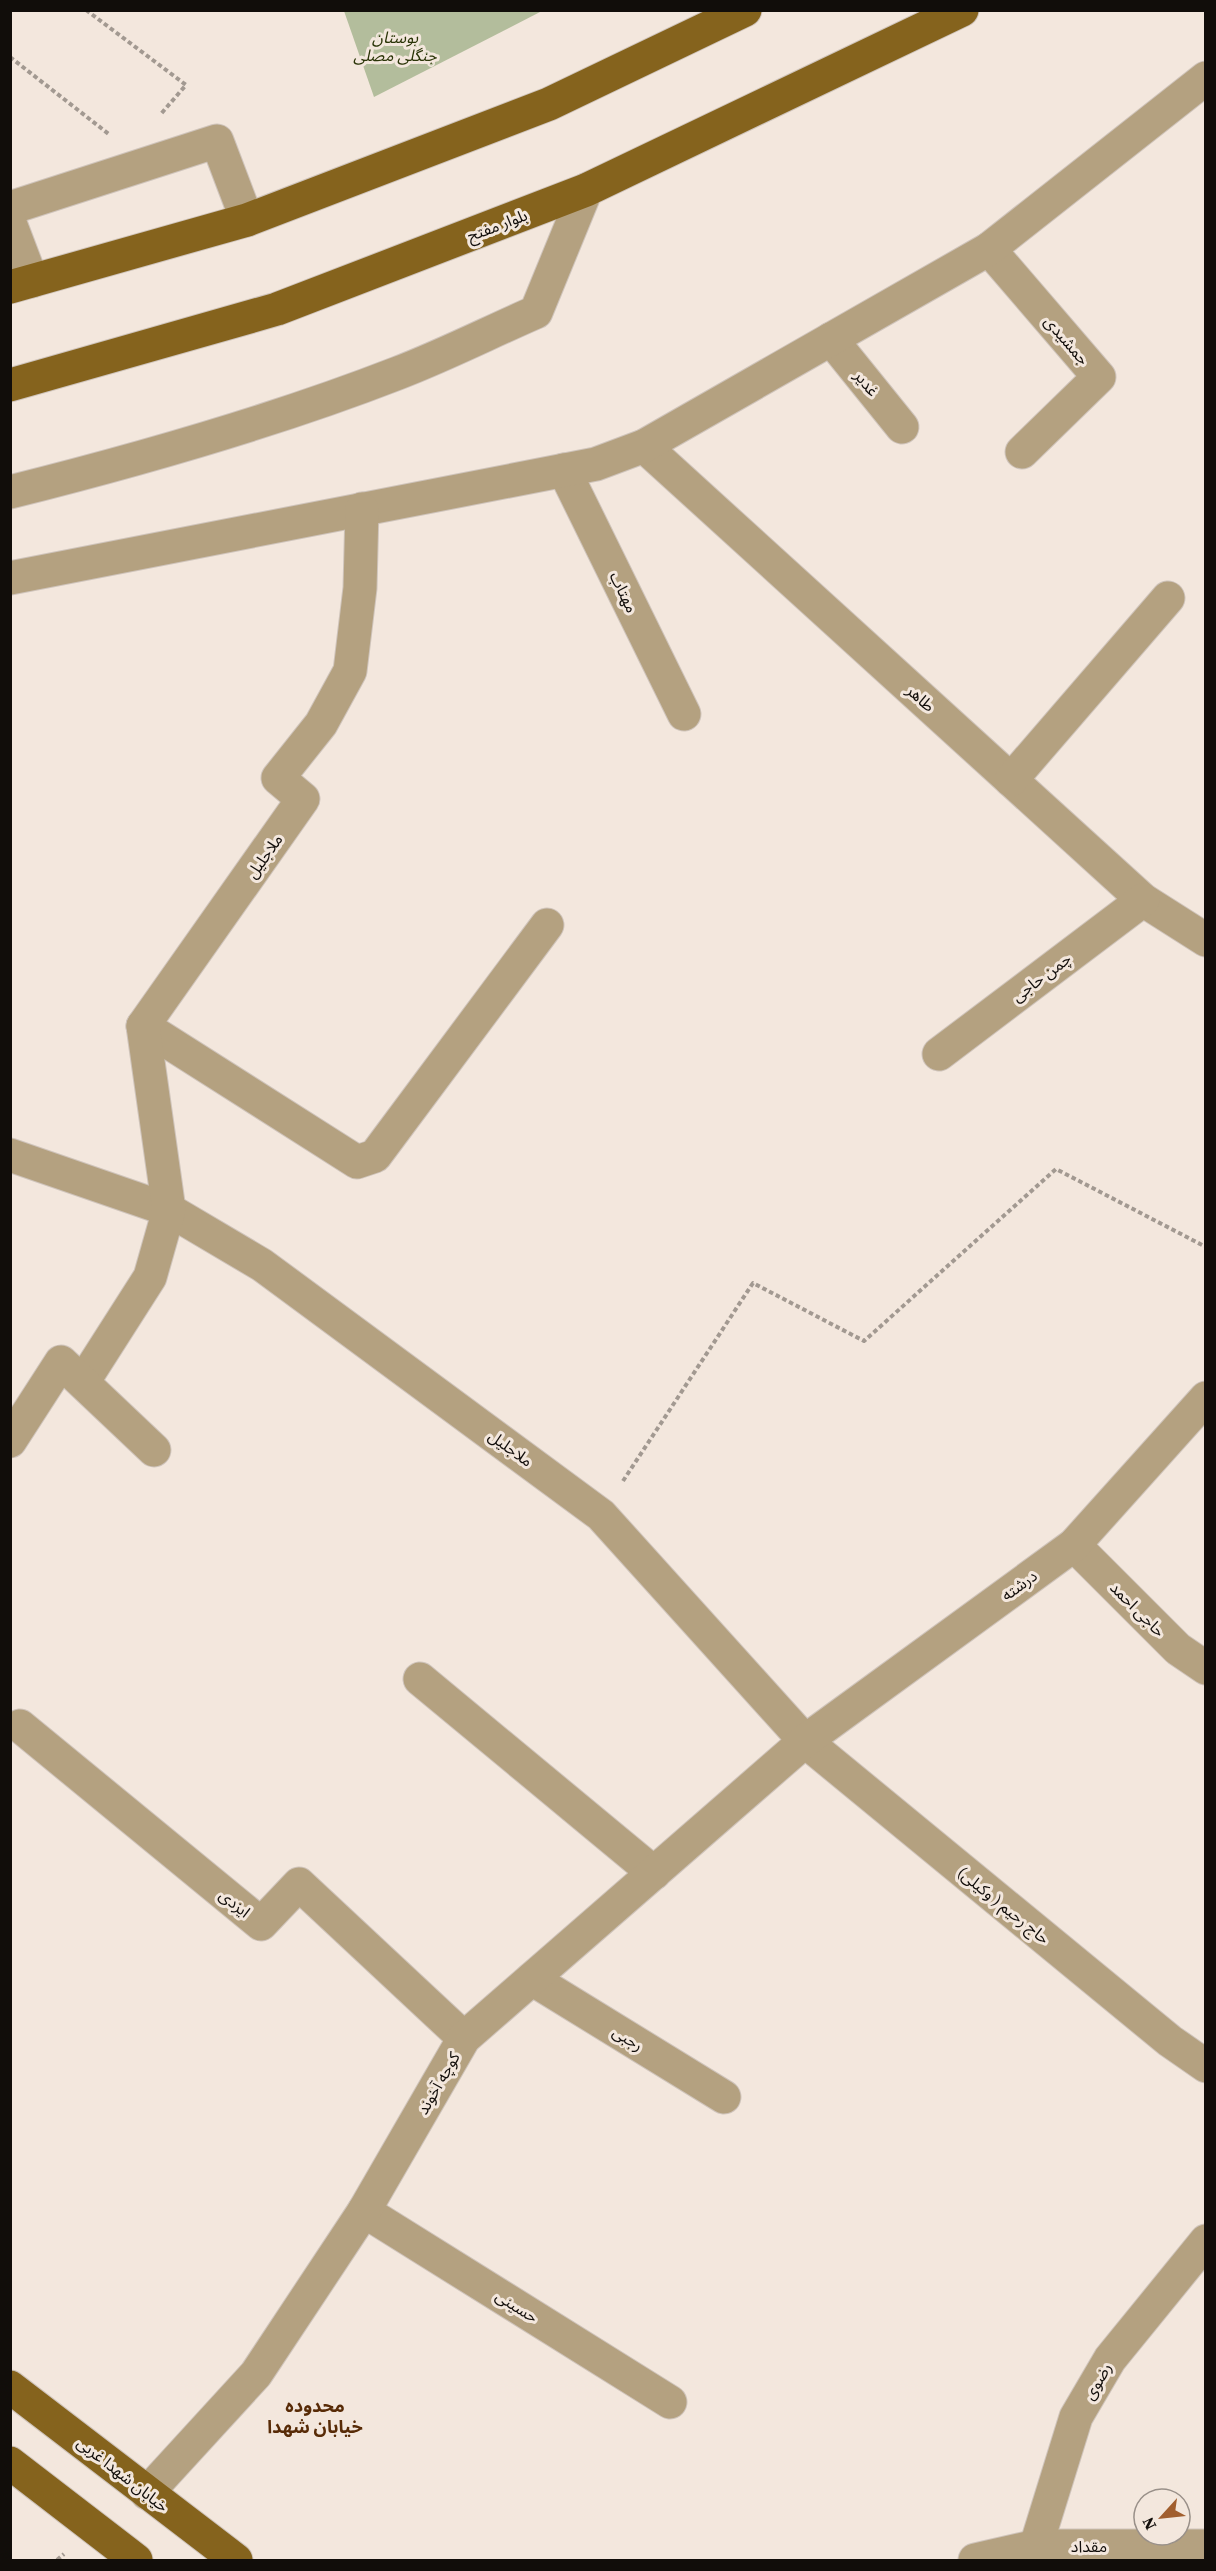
<svg xmlns="http://www.w3.org/2000/svg" width="1216" height="2571" viewBox="0 0 1216 2571" font-family="'Source Serif 4','Noto Sans Arabic',serif">
	<style>
		.green { fill: #b3bd9c }
		.lines { fill: none; stroke-linecap: round; stroke-linejoin: round }
		.minor-casing { stroke: #cfc4bb; stroke-width: 35 }
		.major-casing { stroke: #cfc4bb; stroke-width: 35 }
		.path { stroke: #a29991; stroke-width: 4; stroke-dasharray: 4.5 3; stroke-linecap: butt }
		.minor { stroke: #b4a180; stroke-width: 33 }
		.major { stroke: #85631d; stroke-width: 33 }
		.labels { text-anchor: middle; dominant-baseline: central; stroke-width: 6; stroke-linejoin: round; paint-order: stroke }
		.park-label { font-size: 16px; font-style: italic; fill: #2a3407; stroke: #f3e7dd }
		.street-label { font-size: 16px; fill: #110d0a; stroke: #f3e7dd }
		.neighbourhood-label { font-size: 18px; font-weight: bold; fill: #582b07; stroke: #f3e7dd }
	</style>
	<rect width="100%" height="100%" fill="#f3e7dd"/>
	<path class="green" d="M 344,11 L 344,10 L 542,11 L 374,97 Z"/>
	<g class="lines">
		<g class="minor-casing">
			<g id="minor">
				<path d="M 10,208 L 217,141 L 247,220"/>
				<path d="M 10,223 L 32,281"/>
				<path d="M 989,249 L 1099,377 L 1022,452"/>
				<path d="M 831,339 L 902,427"/>
				<path d="M 644,446 L 1143,900 L 1206,940"/>
				<path d="M 564,470 L 684,714"/>
				<path d="M 10,492 C 142,459 272,422 398,373 C 445,355 490,332 536,312 L 586,190"/>
				<path d="M 10,578 L 596,464 L 644,446 L 989,249 L 1206,78"/>
				<path d="M 1011,780 L 1168,598"/>
				<path d="M 143,1026 L 357,1162 L 375,1156 L 547,925"/>
				<path d="M 939,1054 L 1143,900"/>
				<path d="M 10,1155 L 169,1210 L 262,1265 L 601,1515 L 805,1741 L 1170,2041 L 1206,2066"/>
				<path d="M 83,1382 L 150,1277 L 169,1210 L 143,1026 L 303,799 L 278,778 L 321,724 L 350,671 L 360,588 L 362,509"/>
				<path d="M 10,1441 L 61,1362 L 154,1450"/>
				<path d="M 1074,1545 L 1178,1649 L 1206,1668"/>
				<path d="M 420,1679 L 654,1873"/>
				<path d="M 20,1726 L 261,1924 L 299,1884 L 464,2038"/>
				<path d="M 532,1979 L 724,2097"/>
				<path d="M 364,2211 L 670,2402"/>
				<path d="M 147,2493 L 256,2374 L 364,2211 L 464,2038 L 805,1741 L 1074,1545 L 1206,1398"/>
				<path d="M 1036,2546 L 1076,2417 L 1110,2359 L 1206,2241"/>
				<path d="M 975,2560 L 1036,2546 L 1206,2546"/>
			</g>
		</g>
		<g class="major-casing">
			<g id="major">
				<path d="M 10,287 L 247,220 L 549,104 L 745,10"/>
				<path d="M 10,385 L 277,309 L 586,190 L 962,10"/>
				<path d="M 10,2387 L 236,2560"/>
				<path d="M 10,2463 L 136,2560"/>
			</g>
		</g>
		<g class="path">
			<path d="M 86,10 L 186,85 L 160,115"/>
			<path d="M 10,57 L 110,135"/>
			<path d="M 623,1481 L 753,1283 L 864,1341 L 1056,1169 L 1206,1247"/>
			<path d="M 57,2560 L 64,2554"/>
		</g>
		<use href="#minor" class="minor"/>
		<use href="#major" class="major"/>
	</g>
	<g class="labels">
		<g class="park-label">
			<text x="395" y="37">بوستان<tspan x="395" dy="18">جنگلی مصلی</tspan></text>
		</g>
		<g class="street-label">
			<text transform="translate(497 225) rotate(-21)">بلوار مفتح</text>
			<text transform="translate(1067 340) rotate(49)">جمشیدی</text>
			<text transform="translate(867 383) rotate(51)">غدیر</text>
			<text transform="translate(624 592) rotate(64)">مهتاب</text>
			<text transform="translate(921 698) rotate(42)">طاهر</text>
			<text transform="translate(264 856) rotate(-55)">ملاجلیل</text>
			<text transform="translate(1041 977) rotate(-37)">چمن حاجی</text>
			<text transform="translate(511 1448) rotate(36)">ملاجلیل</text>
			<text transform="translate(1019 1585) rotate(-36)">درشته</text>
			<text transform="translate(1138 1609) rotate(45)">حاجی احمد</text>
			<text transform="translate(235 1903) rotate(39)">ایزدی</text>
			<text transform="translate(1004 1905) rotate(39)">حاج رحیم ( وکیلی)</text>
			<text transform="translate(628 2038) rotate(32)">رجبی</text>
			<text transform="translate(438 2083) rotate(-60)">کوچه آخوند</text>
			<text transform="translate(517 2306) rotate(32)">حسینی</text>
			<text transform="translate(1097 2381) rotate(-60)">رضوی</text>
			<text transform="translate(123 2474) rotate(38)">خیابان شهدا غربی</text>
			<text x="1089" y="2546">مقداد</text>
		</g>
		<g class="neighbourhood-label">
			<text x="315" y="2405">محدوده<tspan x="315" dy="21">خیابان شهدا</tspan></text>
		</g>
	</g>
	<rect width="1216" height="2571" fill="none" stroke="#110d0a" stroke-width="24"/>
	<g transform="translate(1162 2517) rotate(243)"><circle r="28" fill="#f3e7dd" stroke="#999089" stroke-width="1.5"/>
	<path d="M0-4.5L10 22L0 15L-10 22Z" fill="#a15e2e"/>
	<text y="-9" font-size="16" font-weight="bold" text-anchor="middle" fill="#110d0a">N</text>
	</g>
</svg>
